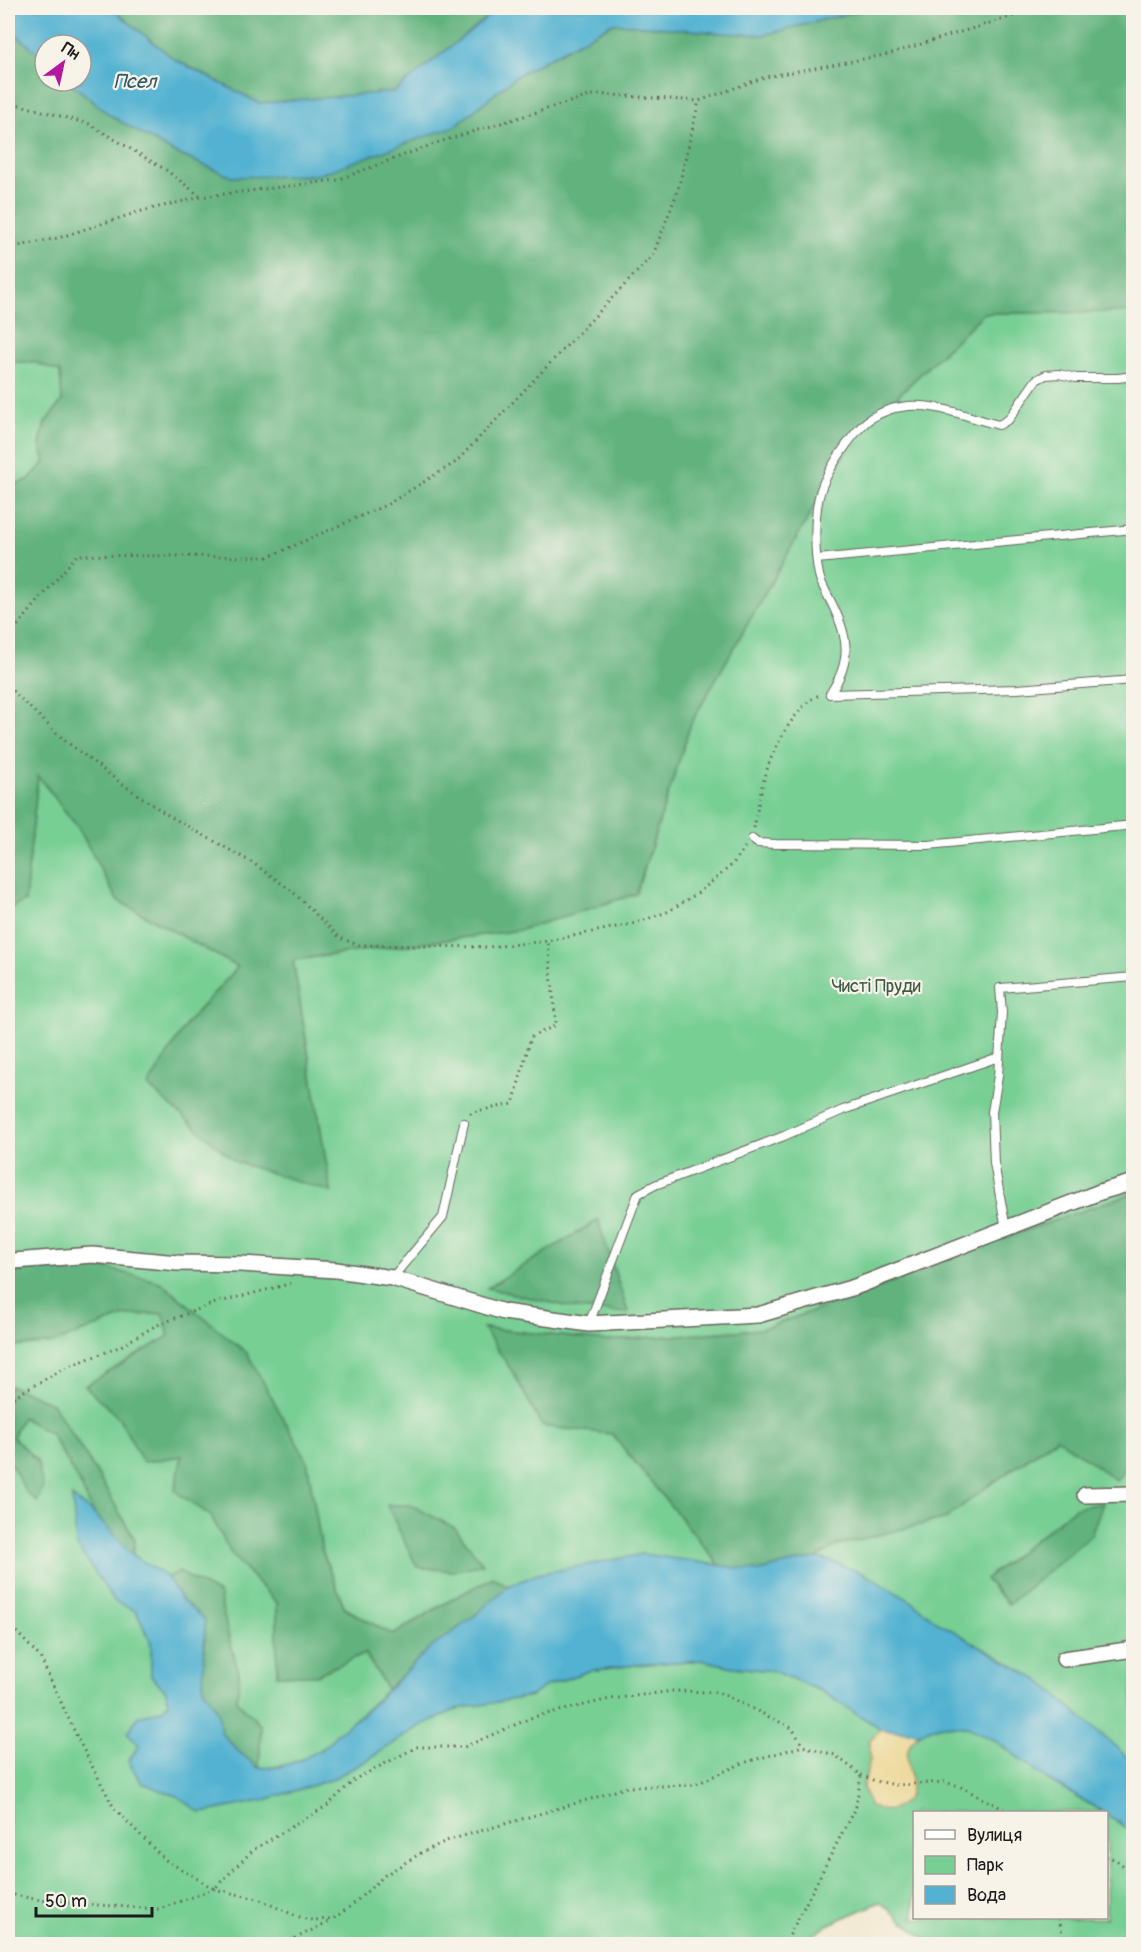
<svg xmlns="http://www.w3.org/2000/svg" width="1141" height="1952" viewBox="0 0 1141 1952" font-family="Pangolin,sans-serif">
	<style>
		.green { fill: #78cf94; stroke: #4a7658; stroke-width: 1.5; fill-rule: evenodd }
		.forest { fill: #62b27e; stroke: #3f674d; stroke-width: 1.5 }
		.sand { fill: #eeda9e; stroke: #857b5d; stroke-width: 1.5 }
		.water { fill: #53b2d1; stroke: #386776; stroke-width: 1.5 }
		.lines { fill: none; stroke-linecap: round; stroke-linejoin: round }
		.lane-casing { stroke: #67645c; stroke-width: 10 }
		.street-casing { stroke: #67645c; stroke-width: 18 }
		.path { stroke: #67645c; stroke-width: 3; stroke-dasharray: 1.5 4.5; stroke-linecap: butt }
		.lane { stroke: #fff; stroke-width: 8 }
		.street { stroke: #fff; stroke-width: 15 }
		.labels { text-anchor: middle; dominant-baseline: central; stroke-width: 4.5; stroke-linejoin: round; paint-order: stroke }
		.park-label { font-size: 18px; fill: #3c5b46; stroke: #f7f3e8 }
		.water-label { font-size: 20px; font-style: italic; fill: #325864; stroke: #f7f3e8 }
	</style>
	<rect width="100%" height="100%" fill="#f7f3e8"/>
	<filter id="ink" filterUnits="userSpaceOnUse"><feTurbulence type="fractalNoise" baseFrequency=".0167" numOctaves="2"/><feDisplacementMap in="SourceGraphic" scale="12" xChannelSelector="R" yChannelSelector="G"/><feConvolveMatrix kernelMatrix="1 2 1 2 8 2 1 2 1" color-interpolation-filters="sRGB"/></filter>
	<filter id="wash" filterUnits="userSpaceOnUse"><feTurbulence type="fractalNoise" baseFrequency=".008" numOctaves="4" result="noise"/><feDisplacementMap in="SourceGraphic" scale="24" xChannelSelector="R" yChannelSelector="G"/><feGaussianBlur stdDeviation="1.35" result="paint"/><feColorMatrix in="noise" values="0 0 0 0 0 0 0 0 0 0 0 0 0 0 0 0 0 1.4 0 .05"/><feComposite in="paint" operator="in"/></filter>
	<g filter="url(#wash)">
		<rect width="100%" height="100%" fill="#f3e9d3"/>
		<g class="green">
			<path d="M 1133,312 L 1133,1193 L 984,1245 L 857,1296 L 761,1329 L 606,1341 L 484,1328 L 514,1374 L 542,1426 L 612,1434 L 720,1566 L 688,1560 L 584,1566 L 538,1574 L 508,1586 L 493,1577 L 440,1606 L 393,1635 L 345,1608 L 322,1551 L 307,1461 L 160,1282 L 32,1269 L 8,1274 L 8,909 L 25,900 L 38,776 L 79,829 L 117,900 L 239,967 L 187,1023 L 331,1192 L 293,960 L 520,930 L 636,894 L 691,723 L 853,439 L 984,313 ZM 598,1220 L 628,1313 L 579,1309 L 488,1288 Z"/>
			<path d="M 20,361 L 34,362 L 61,372 L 62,401 L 45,423 L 40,444 L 45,462 L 28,480 L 14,485 L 8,491 L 8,362 Z"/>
			<path d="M 163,1313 L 169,1336 L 86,1386 L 119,1418 L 143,1462 L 182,1456 L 175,1491 L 211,1516 L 232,1555 L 277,1603 L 277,1674 L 316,1675 L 365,1653 L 387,1689 C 372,1704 358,1717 342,1730 C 335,1736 329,1744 322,1749 C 303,1762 281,1767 259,1768 L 261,1726 L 237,1701 L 239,1672 L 229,1638 L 179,1572 L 167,1577 L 133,1555 L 135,1540 L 96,1472 L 52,1403 L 12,1386 L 8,1389 L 8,1349 L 11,1347 L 54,1343 L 124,1316 Z"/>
			<path d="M 22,1417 L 51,1434 L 77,1478 L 94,1514 L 72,1497 L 114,1601 L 136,1611 L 151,1643 L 151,1676 L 166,1691 L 168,1703 L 162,1710 L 139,1716 L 127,1732 L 139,1745 L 128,1761 L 142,1783 L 177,1796 L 201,1813 L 261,1801 L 330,1780 L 366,1761 L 420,1726 L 457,1709 L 531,1696 L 546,1686 L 588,1671 L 635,1665 L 701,1660 L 734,1667 L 774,1671 L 821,1691 L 881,1729 L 870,1740 L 870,1759 L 863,1788 L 906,1751 L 914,1739 L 920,1733 L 941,1725 L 967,1727 L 994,1740 L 1047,1779 L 1103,1812 L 914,1812 L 914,1918 L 1106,1918 L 1107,1815 L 1133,1832 L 1133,1944 L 932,1944 L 880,1902 L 827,1925 L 800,1944 L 8,1944 L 8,1461 C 20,1473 23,1490 37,1502 L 37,1461 L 13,1437 Z"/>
			<path d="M 1058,1438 L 1116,1479 L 1133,1461 L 1133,1762 L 1040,1681 L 936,1621 L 911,1601 L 830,1561 L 816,1558 L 838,1545 L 946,1518 L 988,1486 ZM 1075,1508 L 1009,1604 L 1008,1604 L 985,1579 Z"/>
		</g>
		<g class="forest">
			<path d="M 111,8 L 499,8 L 394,92 L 259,103 L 174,59 Z"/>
			<path d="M 870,8 L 1133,8 L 1133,312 L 984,313 L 853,439 L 691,723 L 636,894 L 520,930 L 293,960 L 331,1192 L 236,1162 L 148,1086 L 187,1023 L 238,967 L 117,900 L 79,829 L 38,776 L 25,901 L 8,909 L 8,491 L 14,485 L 28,480 L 45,462 L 40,444 L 45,423 L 62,401 L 60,372 L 34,362 L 8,362 L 8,38 L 18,36 L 45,60 L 45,81 L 69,81 L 111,116 L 173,152 L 232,177 L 455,126 L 518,75 L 613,23 L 722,33 L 763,35 Z"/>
			<path d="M 1133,1193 L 1133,1461 L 1116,1480 L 1057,1438 L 988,1486 L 946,1518 L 838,1545 L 816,1558 L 758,1571 L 720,1566 L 612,1434 L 542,1426 L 514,1374 L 483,1328 L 606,1341 L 761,1329 L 857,1296 L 984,1245 Z"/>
			<path d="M 598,1220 L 628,1313 L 579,1309 L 487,1288 Z"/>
			<path d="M 94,1265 L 160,1282 L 247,1353 L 307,1461 L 322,1551 L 345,1609 L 393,1635 L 440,1606 L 493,1577 L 508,1586 L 471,1619 L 429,1649 L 387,1689 L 365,1653 L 316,1675 L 277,1675 L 277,1603 L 232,1555 L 211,1516 L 175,1491 L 182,1456 L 143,1462 L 119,1418 L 85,1386 L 169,1336 L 163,1313 L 124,1316 L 54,1343 L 11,1347 L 8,1349 L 8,1274 L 32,1269 Z"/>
			<path d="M 11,1386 L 52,1403 L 96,1472 L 135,1540 L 133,1555 L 94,1514 L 77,1478 L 51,1434 L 22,1417 L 13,1437 L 37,1461 L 43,1486 L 37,1502 L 26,1492 L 13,1467 L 8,1461 L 8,1389 Z"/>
			<path d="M 1103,1503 L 1091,1535 L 1009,1604 L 985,1579 L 1075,1508 Z"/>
			<path d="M 387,1505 L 411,1505 L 455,1528 L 483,1564 L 452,1571 L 417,1567 Z"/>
			<path d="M 179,1572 L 219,1594 L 229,1638 L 239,1673 L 237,1701 L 261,1726 L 259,1768 L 239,1752 L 221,1733 L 218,1711 L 203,1688 L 205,1620 L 181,1599 L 167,1577 Z"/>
		</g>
		<path class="sand" d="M 881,1729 L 920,1733 C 891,1756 923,1777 906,1800 C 902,1805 895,1808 890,1811 L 870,1807 L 863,1788 L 870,1759 L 870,1740 Z"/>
		<g class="water">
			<path d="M 8,8 L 111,8 L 174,59 L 259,103 L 394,92 L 499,8 L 870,8 L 763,35 L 722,33 L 613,23 L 518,75 L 455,126 L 317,175 L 232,177 L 173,152 L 111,116 L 69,81 L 81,81 L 81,45 L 45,45 L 45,60 L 18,36 L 8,38 Z"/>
			<path d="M 72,1497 L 94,1514 L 133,1555 L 167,1577 L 181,1599 L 205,1620 L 203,1688 L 218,1711 L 221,1733 L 239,1752 L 259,1768 L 279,1767 L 303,1759 L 322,1749 L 339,1732 L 365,1712 L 429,1649 L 471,1619 L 508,1586 L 538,1574 L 643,1554 L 758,1571 L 816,1558 L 830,1561 L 863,1573 L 911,1601 L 936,1621 L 1040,1681 L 1133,1762 L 1133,1832 L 1107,1815 L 1106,1812 L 1103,1812 L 1047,1779 L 994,1740 L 967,1727 L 941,1725 L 920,1733 L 881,1729 L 821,1691 L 774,1671 L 734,1667 L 701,1660 L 635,1665 L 588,1671 L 546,1686 L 531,1696 L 457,1709 L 420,1726 L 366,1761 L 330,1780 L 261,1801 L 201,1813 L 177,1796 L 142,1783 L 128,1762 L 139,1745 L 127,1732 L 139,1716 L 162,1710 L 168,1703 L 166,1691 L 151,1676 L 151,1643 L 136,1611 L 114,1601 L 77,1546 Z"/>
		</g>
	</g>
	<g filter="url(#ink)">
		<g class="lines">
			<g class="lane-casing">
				<g id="lane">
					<path d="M 817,559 L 1134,529"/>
					<path d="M 830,694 C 852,661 849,638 832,604 C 828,595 821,585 819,575 C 814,553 814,514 820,493 C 825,473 854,430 871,418 C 880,413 891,408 901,407 C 935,401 968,418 999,425 L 1009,419 L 1036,380 L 1046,375 L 1059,374 L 1076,378 L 1118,378 L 1134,376"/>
					<path d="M 830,694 L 1017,689 L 1134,680"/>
					<path d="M 752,839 L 757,843 L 776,844 L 928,845 L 1134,825"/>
					<path d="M 1006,1229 L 994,1163 L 992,1112 L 998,1076 L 1002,1012 L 1000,988 L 1134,977"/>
					<path d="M 392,1278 L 443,1217 L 464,1123"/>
					<path d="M 589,1324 L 638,1194 L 655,1185 L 784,1136 L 843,1110 L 999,1057"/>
				</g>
			</g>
			<g class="street-casing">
				<g id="street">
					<path d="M 8,1264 L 14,1261 L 92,1255 L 178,1263 L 241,1264 L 336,1270 L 392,1278 L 504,1312 L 589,1324 L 758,1315 L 855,1287 L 1100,1192 L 1134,1182"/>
					<path d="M 1085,1495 L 1134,1494"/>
					<path d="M 1064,1659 L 1134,1649"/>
				</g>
			</g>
			<g class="path">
				<path d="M 8,94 L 13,103 L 8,141"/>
				<path d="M 13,103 L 89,124 L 166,170 L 200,196"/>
				<path d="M 8,248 L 58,238 L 138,212 L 201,197 L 337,180 L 439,142 L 596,94 L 699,101 L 765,77 L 885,55 L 1040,8"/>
				<path d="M 8,632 L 14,630 L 77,555 L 268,557 L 388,504 L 456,462 L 653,255 L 678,190 L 699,101"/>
				<path d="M 8,687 L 63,739 L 118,781 L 166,814 L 253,863 L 292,891 L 340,938 L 358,945 L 489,947 L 548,941 L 636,923 L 667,912 L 698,893 L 732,865 L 745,847"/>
				<path d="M 754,828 C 758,807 761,784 769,764 C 775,745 801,698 821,695"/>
				<path d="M 470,1114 L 472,1112 L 513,1104 L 531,1037 L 556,1025 L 548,941"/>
				<path d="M 8,1400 L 67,1367 L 119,1347 L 155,1326 L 212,1304 L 293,1283"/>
				<path d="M 8,1623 L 40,1657 L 78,1739 L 114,1808 L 164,1859 L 214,1889 L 253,1850 L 328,1805 L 355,1779 L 417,1747 L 464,1747 L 533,1717 L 610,1699 L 673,1691 L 718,1692 L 792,1728 L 803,1746"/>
				<path d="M 861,1775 L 875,1781 L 897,1785 L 944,1782 L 959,1786 L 1009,1812"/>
				<path d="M 1106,1856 L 1116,1860 L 1134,1874"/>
				<path d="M 8,1894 L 52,1902 L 159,1909 L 214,1889 L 258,1899 L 294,1915 L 309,1920 L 333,1919 L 351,1906 L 385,1875 L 421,1853 L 446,1841 L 594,1798 L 627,1787 L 694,1785 L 743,1763 L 803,1746 L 835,1755 L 861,1775 L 856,1806 L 785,1944"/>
				<path d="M 1059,1918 L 1064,1944"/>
				<path d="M 284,1944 L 332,1920"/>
			</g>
			<use href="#lane" class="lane"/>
			<use href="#street" class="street"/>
		</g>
	</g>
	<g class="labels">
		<g class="park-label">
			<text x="876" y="986">Чисті Пруди</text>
		</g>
		<g class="water-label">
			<text x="135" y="81">Псел</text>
		</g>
	</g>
	<rect width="1141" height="1952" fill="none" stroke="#f7f3e8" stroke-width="30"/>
	<rect x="913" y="1811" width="195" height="108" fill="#f7f3e8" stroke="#9f9d96" stroke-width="1.5"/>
	<rect x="925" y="1830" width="30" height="9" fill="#ffffff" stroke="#9f9d96" stroke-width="1.5"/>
	<text x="967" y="1841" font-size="18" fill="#1c1c1c">Вулиця</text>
	<rect x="925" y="1856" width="30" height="18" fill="#78cf94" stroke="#9f9d96" stroke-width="1.5"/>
	<text x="967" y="1871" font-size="18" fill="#1c1c1c">Парк</text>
	<rect x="925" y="1886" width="30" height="18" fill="#53b2d1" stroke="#9f9d96" stroke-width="1.5"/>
	<text x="967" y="1901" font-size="18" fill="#1c1c1c">Вода</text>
	<g transform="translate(63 63) rotate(33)"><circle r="28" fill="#f7f3e8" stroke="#9f9d96" stroke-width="1.5"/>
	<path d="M0-4.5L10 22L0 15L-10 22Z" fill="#b5179e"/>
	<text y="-9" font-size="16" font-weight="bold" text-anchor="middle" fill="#1c1c1c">Пн</text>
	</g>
	<path d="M36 1907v9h116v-9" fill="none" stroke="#1c1c1c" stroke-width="3"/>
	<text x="45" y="1907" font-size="18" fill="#1c1c1c" stroke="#f7f3e8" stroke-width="4.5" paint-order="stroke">50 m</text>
</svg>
